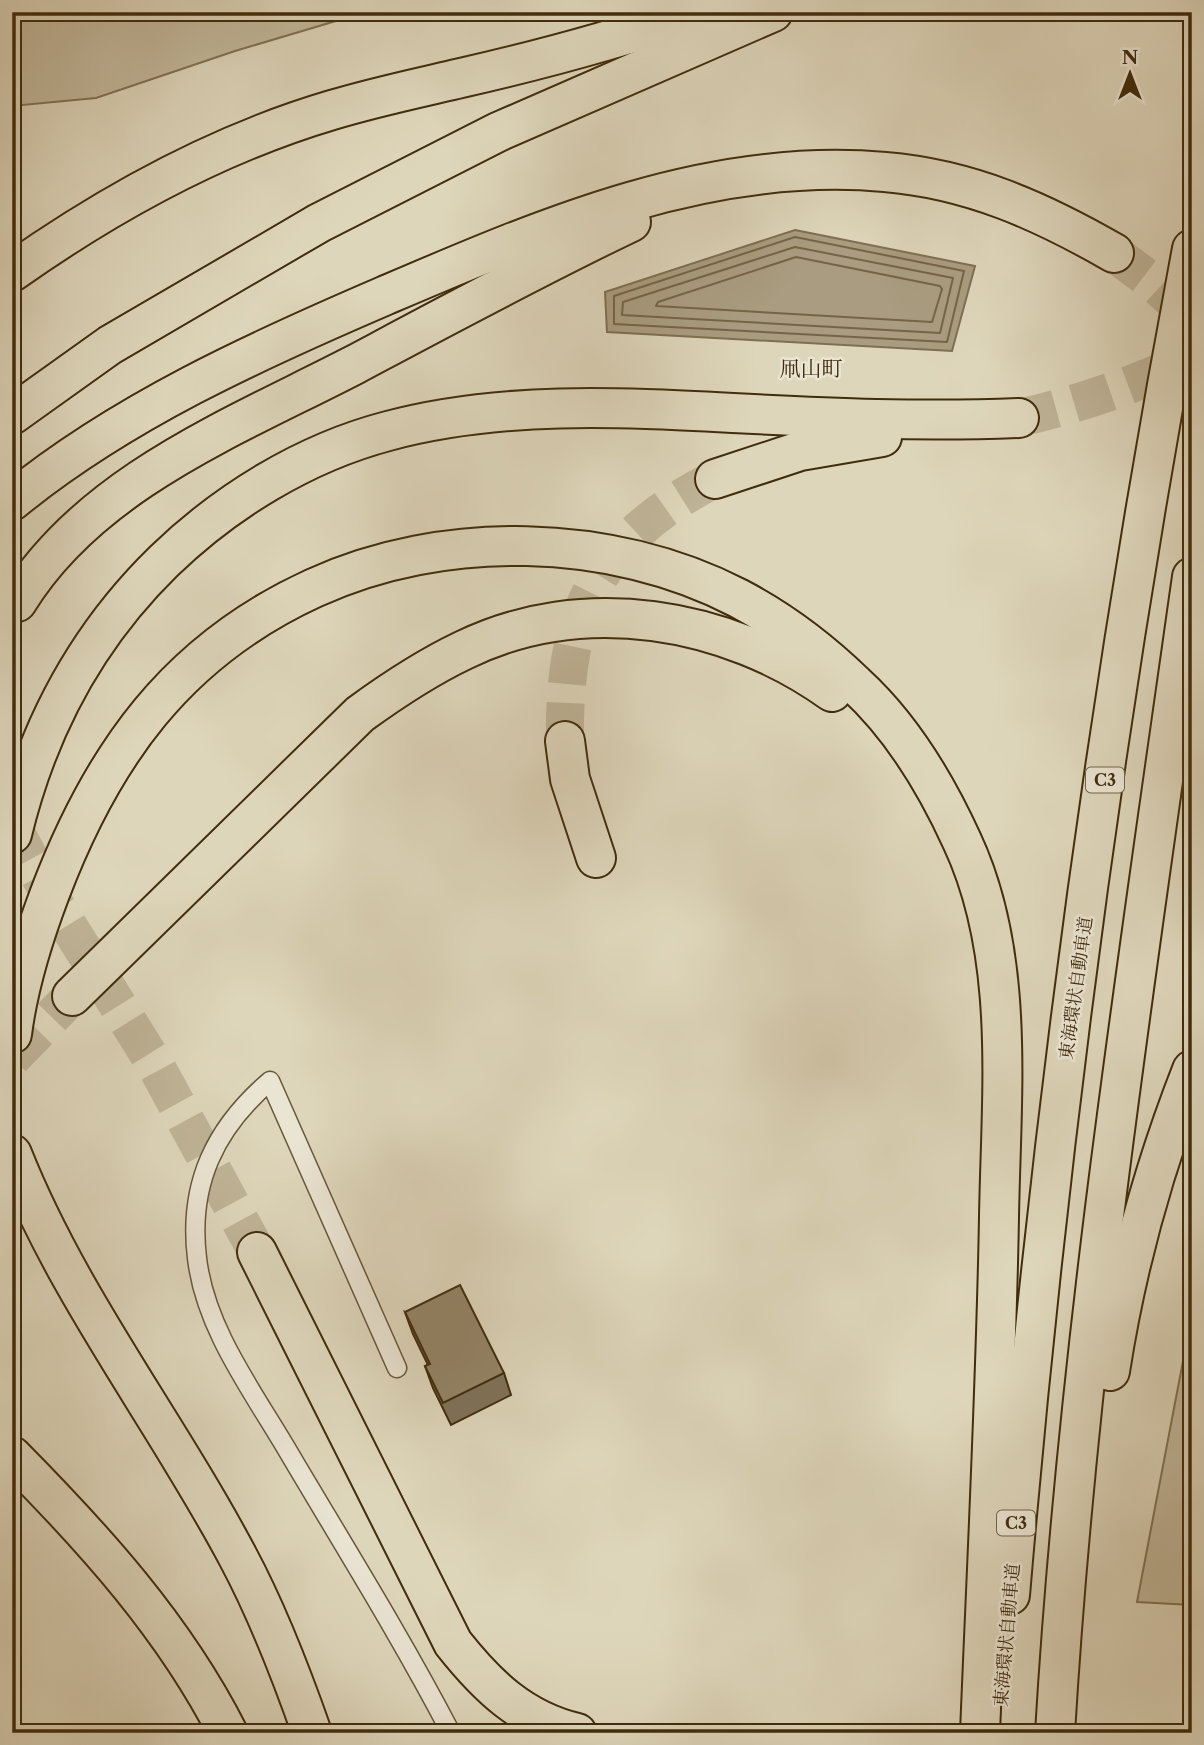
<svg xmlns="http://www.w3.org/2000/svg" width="1204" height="1745" viewBox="0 0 1204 1745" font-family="'Libre Caslon Text','Noto Serif JP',serif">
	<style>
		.green { fill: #c3b99d; stroke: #827255; stroke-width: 2 }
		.water { fill: #a99c80; stroke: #7f6f52; stroke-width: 2 }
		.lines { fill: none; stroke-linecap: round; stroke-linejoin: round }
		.shore { stroke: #756446; stroke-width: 2 }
		.highway-tunnel { stroke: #bfb498; stroke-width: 38; stroke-dasharray: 38 19; stroke-linecap: butt }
		.lane-casing { stroke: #685638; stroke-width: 21 }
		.highway-casing { stroke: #412c0d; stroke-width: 42 }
		.lane { stroke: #eae4d3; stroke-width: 18 }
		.highway { stroke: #ded6bb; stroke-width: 38 }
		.wall { fill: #7e7259; stroke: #412c0d; stroke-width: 2 }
		.building { fill: #938467; stroke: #412c0d; stroke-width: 2 }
		.labels { text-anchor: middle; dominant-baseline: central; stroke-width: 5; stroke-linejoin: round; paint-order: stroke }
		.shield { fill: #eae4d3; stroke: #746348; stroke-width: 2 }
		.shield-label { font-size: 16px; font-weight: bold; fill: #412c0d }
		.street-label { font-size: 18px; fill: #412c0d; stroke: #eae4d3 }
		.quarter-label { font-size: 21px; fill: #412c0d; stroke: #eae4d3 }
	</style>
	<rect width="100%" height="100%" fill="#ded6bb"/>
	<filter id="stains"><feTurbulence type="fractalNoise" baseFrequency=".00286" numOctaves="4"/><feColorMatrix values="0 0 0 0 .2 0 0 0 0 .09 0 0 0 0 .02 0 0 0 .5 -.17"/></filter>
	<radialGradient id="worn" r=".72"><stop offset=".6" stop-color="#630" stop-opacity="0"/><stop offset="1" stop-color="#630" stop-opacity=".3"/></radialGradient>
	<g class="green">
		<path d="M 12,12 L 366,12 L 235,51 L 96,98 L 12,106 Z"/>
		<path d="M 1192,1314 L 1192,1605 L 1137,1602 Z"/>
	</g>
	<path class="water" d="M 795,230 L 975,266 L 952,351 L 607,332 L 605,292 Z"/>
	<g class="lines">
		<g class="shore">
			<path d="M 795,237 L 964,271 L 947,342 L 614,324 L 614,296 Z"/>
			<path d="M 795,247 L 953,278 L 940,333 L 622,315 L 623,302 Z"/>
			<path d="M 796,257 L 940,286 L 942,289 L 932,322 L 656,306 L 658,302 Z"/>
		</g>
		<g class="highway-tunnel">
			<path d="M 1114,253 L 1155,284 L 1192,318"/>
			<path d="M 1019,418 C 1080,404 1135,385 1192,358"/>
			<path d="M 565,741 C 563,611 598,539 715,479"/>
			<path d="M 12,826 L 56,906 L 157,1068 L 257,1252"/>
			<path d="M 12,1058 L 72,996"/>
		</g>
		<g class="lane-casing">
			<path id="lane" d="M 397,1368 L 270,1081 C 215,1128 188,1184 197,1258 C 205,1329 254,1393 289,1453 C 344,1546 401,1637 451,1733"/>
		</g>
		<g class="highway-casing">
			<g id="highway">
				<path d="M 12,272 C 110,203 217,144 332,110 C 375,97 418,88 461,78 C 540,60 619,39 696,12"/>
				<path d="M 12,415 L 110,345 L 319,223 L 498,132 L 773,12"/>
				<path d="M 715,479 L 800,451 L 882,437"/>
				<path d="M 12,501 C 121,412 256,351 384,296 C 543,228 708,156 885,172 C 970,179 1041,211 1114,253"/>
				<path d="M 17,602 C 90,483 234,427 354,365 C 446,316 537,267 631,222"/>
				<path d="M 565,741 L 570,779 L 596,858"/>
				<path d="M 12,834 C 37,730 87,636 164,561 C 225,502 304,453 388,431 C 500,401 618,407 733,413 C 829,418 924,422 1019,418"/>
				<path d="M 72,996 L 360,714 C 393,690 426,668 464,650 C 583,592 727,617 832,692"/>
				<path d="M 12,1034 C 18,986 33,938 50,893 C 102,756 176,651 314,588 C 443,529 611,532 738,598 C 780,620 821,651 855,684 C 902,727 936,784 962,841 C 1016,956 1001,1094 999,1217 C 996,1389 987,1561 980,1733"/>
				<path d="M 12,1154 C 69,1298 166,1421 238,1557 C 268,1613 291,1673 312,1733"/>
				<path d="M 257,1252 L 453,1643 C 487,1686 522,1720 577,1733"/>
				<path d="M 1110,1371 C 1126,1268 1154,1167 1192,1070"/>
				<path d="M 12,1456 C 95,1540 174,1627 228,1733"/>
				<path d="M 1010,1595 C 1048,1144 1108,693 1192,249"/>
				<path d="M 1055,1733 C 1078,1345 1138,961 1192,577"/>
			</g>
		</g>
		<use href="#lane" class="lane"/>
		<use href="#highway" class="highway"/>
	</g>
	<path class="wall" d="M 405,1312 L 504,1373 L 511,1395 L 451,1425 L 433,1388 L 425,1366 L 428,1365 L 413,1334 Z"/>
	<path class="building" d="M 460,1285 L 504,1373 L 443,1403 L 425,1366 L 430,1364 L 405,1312 Z"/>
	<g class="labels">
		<g class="shield">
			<rect x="1086" y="767.5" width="38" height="25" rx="5"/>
			<rect x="997" y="1510.5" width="38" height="25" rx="5"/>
		</g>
		<g class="shield-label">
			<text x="1105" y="780">C3</text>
			<text x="1016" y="1523">C3</text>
		</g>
		<g class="street-label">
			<text transform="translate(1076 988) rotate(-82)">東海環状自動車道</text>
			<text transform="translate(1007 1635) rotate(-85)">東海環状自動車道</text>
		</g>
		<g class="quarter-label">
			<text x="811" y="368">凧山町</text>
		</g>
	</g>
	<rect width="1204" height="1745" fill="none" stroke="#ded6bb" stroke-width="42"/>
	<rect x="14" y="14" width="1176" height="1717" fill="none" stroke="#412c0d" stroke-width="3.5"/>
	<rect x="21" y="21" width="1162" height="1703" fill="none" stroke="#412c0d" stroke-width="2"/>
	<g transform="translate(1130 74)" stroke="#eae4d3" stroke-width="5" paint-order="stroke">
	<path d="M0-5L12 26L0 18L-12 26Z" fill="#412c0d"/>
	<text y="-10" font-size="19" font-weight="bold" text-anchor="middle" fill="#412c0d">N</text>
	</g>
	<rect width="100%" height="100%" filter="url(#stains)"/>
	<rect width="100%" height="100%" fill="url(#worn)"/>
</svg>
